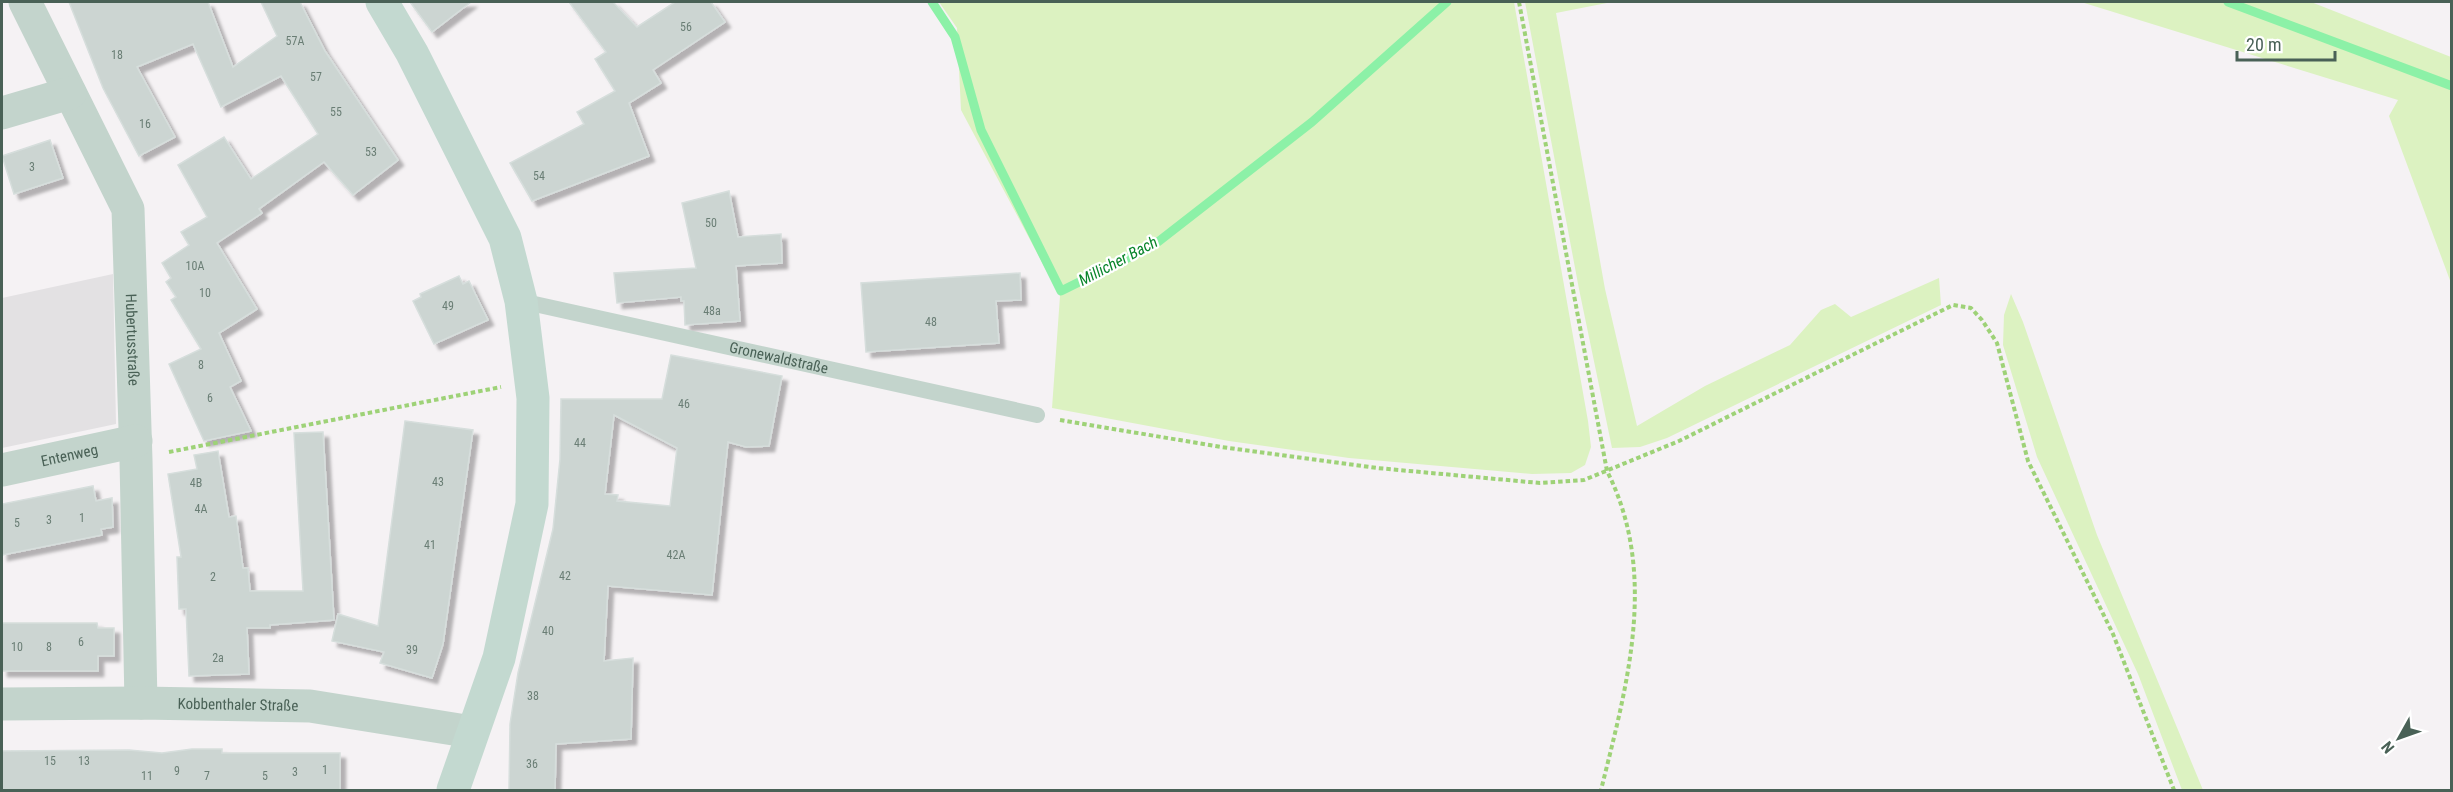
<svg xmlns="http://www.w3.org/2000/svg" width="2453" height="792" viewBox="0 0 2453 792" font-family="'Roboto Condensed',sans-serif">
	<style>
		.education { fill: #e3e1e3 }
		.green { fill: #dcf2c1 }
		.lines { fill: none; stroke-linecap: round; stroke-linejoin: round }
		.stream { stroke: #8cf1a7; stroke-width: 9 }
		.building { fill: #ccd5d2; stroke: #d6dedc; stroke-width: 1.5; fill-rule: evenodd; filter: url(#shadow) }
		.path { stroke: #9ed277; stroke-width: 4; stroke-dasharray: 4.5 3; stroke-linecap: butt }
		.lane { stroke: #c3d4cc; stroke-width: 16 }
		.street { stroke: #c3d4cc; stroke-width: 33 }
		.secondary { stroke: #c3d9d0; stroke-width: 33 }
		.labels { text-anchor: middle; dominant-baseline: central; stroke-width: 4.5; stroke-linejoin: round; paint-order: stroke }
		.number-label { font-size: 12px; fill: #6a7e75 }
		.street-label { font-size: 15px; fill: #496156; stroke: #fff }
		.water-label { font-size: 16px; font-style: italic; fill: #09852b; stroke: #fff }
	</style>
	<defs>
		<filter id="shadow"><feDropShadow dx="5.5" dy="5.5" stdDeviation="1.5" flood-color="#0004"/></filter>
	</defs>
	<rect width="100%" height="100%" fill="#f5f2f4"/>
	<path class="education" d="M 113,274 L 116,424 L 2,448 L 2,298 Z"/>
	<g class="green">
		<path d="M 939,2 L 1514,2 L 1588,421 L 1591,447 L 1585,465 L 1571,473 L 1532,474 L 1349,458 L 1229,441 L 1052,408 L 1060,296 L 961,110 L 957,28 Z"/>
		<path d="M 1525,2 L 1612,2 L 1556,13 L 1605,289 L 1637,426 L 1705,386 L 1790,345 L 1821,310 L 1835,304 L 1851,317 L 1939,278 L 1941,305 L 1667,438 L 1640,447 L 1612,448 L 1579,289 Z"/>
		<path d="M 2081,2 L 2311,2 L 2451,57 L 2451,283 L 2389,116 L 2398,100 Z"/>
		<path d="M 2011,294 L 2023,322 L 2097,535 L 2203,790 L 2182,790 L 2138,674 L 2037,457 L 2003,345 L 2004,315 Z"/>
	</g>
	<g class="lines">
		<g class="stream">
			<path d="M 932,2 L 955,37 L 981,130 L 1061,291 L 1154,245 L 1312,122 L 1447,2"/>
			<path d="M 2228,2 L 2452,86"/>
		</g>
	</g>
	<g class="building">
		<path d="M 69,2 L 208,2 L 233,67 L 277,36 L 261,2 L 300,2 L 325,51 L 398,160 L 353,195 L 324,162 L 259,209 L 262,213 L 217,243 L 257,309 L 219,333 L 241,381 L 230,387 L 251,431 L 204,441 L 169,364 L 201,349 L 171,300 L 176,297 L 166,282 L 171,278 L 162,263 L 189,245 L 181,232 L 207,217 L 178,165 L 224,137 L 251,179 L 318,134 L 281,76 L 221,107 L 193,44 L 137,67 L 175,137 L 139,156 L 103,88 Z"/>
		<path d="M 410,2 L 471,2 L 432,32 Z"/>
		<path d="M 569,2 L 613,2 L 637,27 L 675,2 L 711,2 L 725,22 L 653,70 L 661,83 L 629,103 L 649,156 L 532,201 L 510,163 L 584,124 L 577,112 L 615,91 L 595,59 L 606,52 Z"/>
		<path d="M 50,140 L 63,178 L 14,194 L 2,156 Z"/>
		<path d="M 729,191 L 738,237 L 781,234 L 782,263 L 736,266 L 740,321 L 685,325 L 684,301 L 681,301 L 681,297 L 617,303 L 614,273 L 696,268 L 682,203 Z"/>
		<path d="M 1020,273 L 1021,300 L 996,301 L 999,343 L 866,352 L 861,283 Z"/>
		<path d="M 459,276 L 463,284 L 469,281 L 488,320 L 434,344 L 413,301 L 421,297 L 420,294 Z"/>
		<path d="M 671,355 L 782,376 L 769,446 L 746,447 L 728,442 L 712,595 L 608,586 L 604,661 L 633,658 L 631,739 L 556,744 L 555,790 L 509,790 L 510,724 L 518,673 L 553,529 L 560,459 L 561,399 L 662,399 ZM 614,415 L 677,448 L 670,506 L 617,501 L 618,495 L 605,494 Z"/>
		<path d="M 405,421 L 473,430 L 443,644 L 432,678 L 380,663 L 384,652 L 332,641 L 338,614 L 378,626 Z"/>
		<path d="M 323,432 L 334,620 L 270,625 L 270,628 L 247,628 L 249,674 L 189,676 L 186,609 L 179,609 L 177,557 L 181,557 L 168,474 L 197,469 L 194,455 L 218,451 L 229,517 L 236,516 L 243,568 L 248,568 L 250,591 L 303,591 L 294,433 Z"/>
		<path d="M 93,486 L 96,501 L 112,498 L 113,527 L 101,529 L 102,535 L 2,555 L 2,504 Z"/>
		<path d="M 2,623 L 97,623 L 98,628 L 114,628 L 114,656 L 98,656 L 98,671 L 2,671 Z"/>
		<path d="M 192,749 L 222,749 L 222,753 L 340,753 L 340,790 L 2,790 L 2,751 L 129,750 L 162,753 Z"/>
	</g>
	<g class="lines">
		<g class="path">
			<path d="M 1519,2 L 1607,471 C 1659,574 1627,685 1601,790"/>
			<path d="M 1060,420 L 1221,447 L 1377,468 L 1540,483 L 1584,480 L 1679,441 L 1953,305 L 1971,308 L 1982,320 L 1997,343 L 2028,461 L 2113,634 L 2174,790"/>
			<path d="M 169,452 L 501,387"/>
		</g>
		<path class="lane" id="s1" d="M 521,301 L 1037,415"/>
		<g class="street">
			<path id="s2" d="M 25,2 L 128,209 L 136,460 L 141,703"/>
			<path d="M 2,113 L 70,93"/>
			<path id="s3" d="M 2,470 L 136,441"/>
			<path id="s4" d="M 2,704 L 141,703 L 310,706 L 472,732"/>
		</g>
		<path class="secondary" d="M 382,2 L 412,53 L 505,238 L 521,301 L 533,398 L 532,504 L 499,658 L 453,790"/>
	</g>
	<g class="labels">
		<g class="number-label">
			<text x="686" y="27">56</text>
			<text x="295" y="41">57A</text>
			<text x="117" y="55">18</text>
			<text x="316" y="77">57</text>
			<text x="336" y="112">55</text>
			<text x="145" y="124">16</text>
			<text x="371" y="152">53</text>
			<text x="32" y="167">3</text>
			<text x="539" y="176">54</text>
			<text x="711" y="223">50</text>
			<text x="195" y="266">10A</text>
			<text x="205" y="293">10</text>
			<text x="448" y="306">49</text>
			<text x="712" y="311">48a</text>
			<text x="931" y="322">48</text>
			<text x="201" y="365">8</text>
			<text x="210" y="398">6</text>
			<text x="684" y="404">46</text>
			<text x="580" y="443">44</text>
			<text x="438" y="482">43</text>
			<text x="196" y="483">4B</text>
			<text x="201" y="509">4A</text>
			<text x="82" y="518">1</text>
			<text x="49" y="520">3</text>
			<text x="17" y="523">5</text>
			<text x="430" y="545">41</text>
			<text x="676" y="555">42A</text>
			<text x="565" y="576">42</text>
			<text x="213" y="577">2</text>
			<text x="548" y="631">40</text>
			<text x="81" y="642">6</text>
			<text x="17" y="647">10</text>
			<text x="49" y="647">8</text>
			<text x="412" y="650">39</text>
			<text x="218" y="658">2a</text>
			<text x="533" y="696">38</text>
			<text x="50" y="761">15</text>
			<text x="84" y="761">13</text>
			<text x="532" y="764">36</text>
			<text x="325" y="770">1</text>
			<text x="177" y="771">9</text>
			<text x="295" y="772">3</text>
			<text x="147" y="776">11</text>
			<text x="207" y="776">7</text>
			<text x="265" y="776">5</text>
		</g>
		<g class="street-label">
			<text stroke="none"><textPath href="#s2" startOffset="362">Hubertusstraße</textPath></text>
			<text stroke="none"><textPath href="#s1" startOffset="264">Gronewaldstraße</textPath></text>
			<text stroke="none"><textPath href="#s3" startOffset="69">Entenweg</textPath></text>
			<text stroke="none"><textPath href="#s4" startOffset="236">Kobbenthaler Straße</textPath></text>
		</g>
		<g class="water-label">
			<text transform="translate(1118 261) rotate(-28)">Millicher Bach</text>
		</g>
	</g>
	<rect width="2453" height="792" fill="none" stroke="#496156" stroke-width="6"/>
	<g transform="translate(2399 738) rotate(230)" stroke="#ffffff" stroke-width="4.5" paint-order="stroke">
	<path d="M0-4.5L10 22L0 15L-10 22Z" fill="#496156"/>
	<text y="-9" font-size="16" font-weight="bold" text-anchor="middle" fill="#496156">N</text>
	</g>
	<path d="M2237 51v9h98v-9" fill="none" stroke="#496156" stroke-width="3"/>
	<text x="2246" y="51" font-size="18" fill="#496156" stroke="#ffffff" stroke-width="4.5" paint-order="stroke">20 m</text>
</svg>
